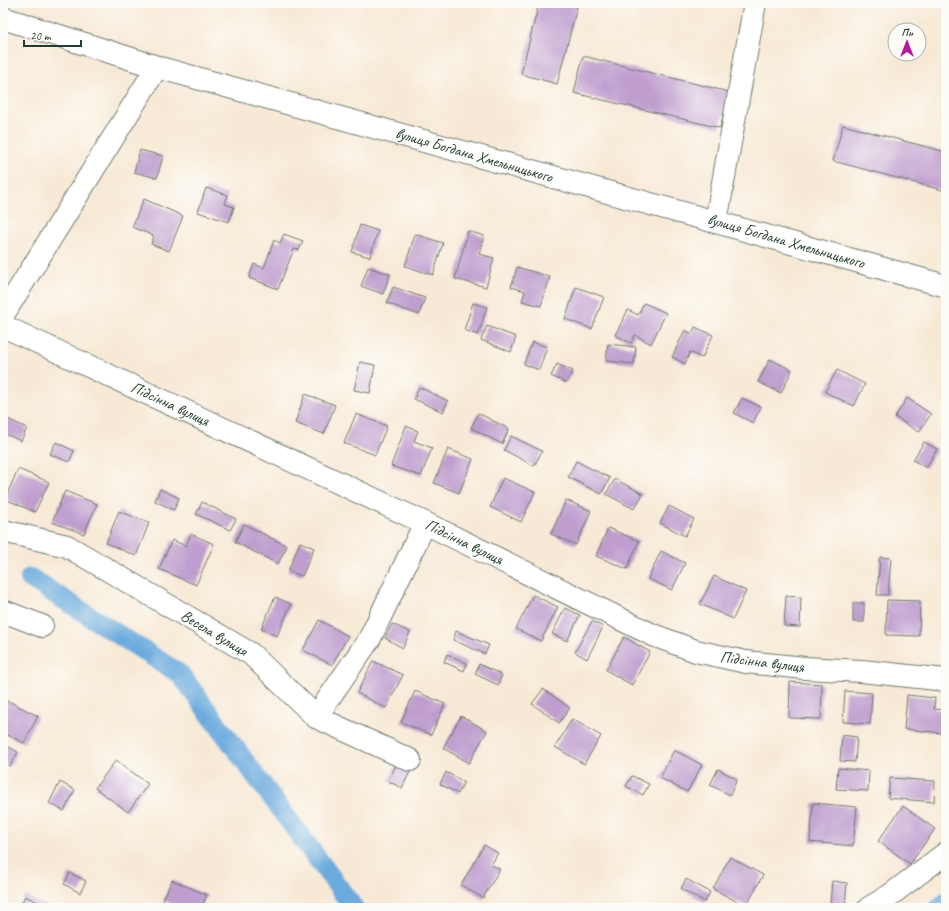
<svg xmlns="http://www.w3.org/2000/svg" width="949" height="911" viewBox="0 0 949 911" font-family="Caveat,sans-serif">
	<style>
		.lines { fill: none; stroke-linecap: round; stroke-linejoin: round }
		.canal { stroke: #6aabde; stroke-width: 20 }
		.building { fill: #bf9ecf }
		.minor-casing { stroke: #6b796c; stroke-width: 24 }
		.major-casing { stroke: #6b796c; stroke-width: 24 }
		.minor { stroke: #fff; stroke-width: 22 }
		.major { stroke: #fff; stroke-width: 22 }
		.labels { text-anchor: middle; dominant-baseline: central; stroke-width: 3; stroke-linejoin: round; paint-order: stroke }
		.street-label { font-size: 16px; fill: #1f3d34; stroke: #fdfcf7 }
	</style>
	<rect width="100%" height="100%" fill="#fdfcf7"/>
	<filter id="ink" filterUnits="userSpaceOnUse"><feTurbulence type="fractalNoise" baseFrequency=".025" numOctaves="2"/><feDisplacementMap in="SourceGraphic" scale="8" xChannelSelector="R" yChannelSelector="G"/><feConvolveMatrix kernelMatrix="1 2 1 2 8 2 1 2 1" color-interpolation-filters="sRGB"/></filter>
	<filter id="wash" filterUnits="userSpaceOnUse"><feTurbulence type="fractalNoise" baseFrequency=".012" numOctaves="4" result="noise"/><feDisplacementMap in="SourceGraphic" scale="16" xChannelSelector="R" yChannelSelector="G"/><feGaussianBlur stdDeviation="0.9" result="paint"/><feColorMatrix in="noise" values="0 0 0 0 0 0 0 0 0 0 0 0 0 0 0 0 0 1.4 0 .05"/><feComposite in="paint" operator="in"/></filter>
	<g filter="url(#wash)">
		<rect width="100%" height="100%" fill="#f7e9d5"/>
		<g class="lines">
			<g class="canal">
				<path d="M 30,578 L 180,674 L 354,908"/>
				<path d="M 939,908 L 946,902"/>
			</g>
		</g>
		<g id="blocks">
			<g class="building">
				<path d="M 539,3 L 578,3 L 557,84 L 521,74 Z"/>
				<path d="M 583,56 L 729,92 L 720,128 L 574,93 Z"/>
				<path d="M 843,125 L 946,152 L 946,191 L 833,161 Z"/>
				<path d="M 140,150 L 163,156 L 157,178 L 134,172 Z"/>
				<path d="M 206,188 L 228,195 L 225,204 L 234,207 L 229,222 L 198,212 Z"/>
				<path d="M 144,199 L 183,216 L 169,251 L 151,244 L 154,236 L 132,227 Z"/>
				<path d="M 360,225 L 378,231 L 370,257 L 352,252 Z"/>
				<path d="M 468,231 L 484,236 L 479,254 L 494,258 L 486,287 L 455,279 Z"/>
				<path d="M 284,234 L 303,241 L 299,250 L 294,249 L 278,289 L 249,278 L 254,264 L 264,268 L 274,240 L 280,243 Z"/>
				<path d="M 415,234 L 443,243 L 433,275 L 405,266 Z"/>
				<path d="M 368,267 L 390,274 L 383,294 L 361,286 Z"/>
				<path d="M 517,267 L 550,277 L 541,306 L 522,301 L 525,291 L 511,287 Z"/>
				<path d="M 393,287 L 425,298 L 419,315 L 387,303 Z"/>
				<path d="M 576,287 L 604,297 L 592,329 L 565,319 Z"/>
				<path d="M 473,303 L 487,307 L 478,335 L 464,330 Z"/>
				<path d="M 644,303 L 666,313 L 651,344 L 635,335 L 631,343 L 615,335 L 628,310 L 638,315 Z"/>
				<path d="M 487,326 L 516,337 L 511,352 L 481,340 Z"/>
				<path d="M 695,327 L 713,335 L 702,358 L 690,352 L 685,364 L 672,357 L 685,330 L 692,334 Z"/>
				<path d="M 532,342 L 547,347 L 539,370 L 524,364 Z"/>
				<path d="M 608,344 L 636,347 L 634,364 L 606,361 Z"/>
				<path d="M 770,359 L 792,370 L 781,393 L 758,382 Z"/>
				<path d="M 360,362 L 375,365 L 370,393 L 354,390 Z"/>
				<path d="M 557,364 L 573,371 L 566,383 L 551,376 Z"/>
				<path d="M 837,370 L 865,384 L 854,406 L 825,392 Z"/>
				<path d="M 419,387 L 448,401 L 443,412 L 414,399 Z"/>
				<path d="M 305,394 L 335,405 L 324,434 L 295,423 Z"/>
				<path d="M 742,398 L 761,407 L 753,423 L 734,413 Z"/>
				<path d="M 907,398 L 931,414 L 919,432 L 895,417 Z"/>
				<path d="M 478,413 L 509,429 L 502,444 L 471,428 Z"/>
				<path d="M 356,414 L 387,426 L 375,455 L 344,443 Z"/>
				<path d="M 3,417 L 27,428 L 21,441 L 3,433 Z"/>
				<path d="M 406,426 L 418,431 L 414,441 L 432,448 L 421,476 L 391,466 Z"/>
				<path d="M 511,436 L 542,451 L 534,466 L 504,450 Z"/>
				<path d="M 56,442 L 74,451 L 69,462 L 50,454 Z"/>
				<path d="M 924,442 L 937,449 L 926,468 L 913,460 Z"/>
				<path d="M 448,449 L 473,459 L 459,493 L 434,483 Z"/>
				<path d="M 576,461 L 610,478 L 601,494 L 568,477 Z"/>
				<path d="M 18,469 L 49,482 L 35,512 L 5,499 Z"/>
				<path d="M 503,478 L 535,492 L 521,522 L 490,507 Z"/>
				<path d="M 615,479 L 643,494 L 634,509 L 606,494 Z"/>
				<path d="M 160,489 L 179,498 L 174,510 L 155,501 Z"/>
				<path d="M 65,491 L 97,504 L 84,534 L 52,522 Z"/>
				<path d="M 566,500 L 591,511 L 576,545 L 551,534 Z"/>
				<path d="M 202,502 L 236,519 L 230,530 L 196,514 Z"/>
				<path d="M 669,506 L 694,519 L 685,536 L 660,523 Z"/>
				<path d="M 119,511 L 149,523 L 136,556 L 106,543 Z"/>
				<path d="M 244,524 L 287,546 L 278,564 L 235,542 Z"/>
				<path d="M 608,528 L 639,541 L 627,569 L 596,556 Z"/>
				<path d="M 191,534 L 214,544 L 196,585 L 159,569 L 172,540 L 186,546 Z"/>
				<path d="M 300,542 L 314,548 L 302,576 L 288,571 Z"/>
				<path d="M 661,551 L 685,563 L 672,590 L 648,579 Z"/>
				<path d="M 880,557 L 891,558 L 888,595 L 877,595 Z"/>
				<path d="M 714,576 L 746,591 L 733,619 L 700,604 Z"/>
				<path d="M 533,595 L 558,607 L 541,641 L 516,629 Z"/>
				<path d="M 786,596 L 801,597 L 800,627 L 784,626 Z"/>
				<path d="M 275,597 L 291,604 L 277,636 L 261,629 Z"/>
				<path d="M 887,600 L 920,601 L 919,636 L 886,635 Z"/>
				<rect x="853" y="603" width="11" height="19"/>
				<path d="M 565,608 L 580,615 L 567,641 L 552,634 Z"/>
				<path d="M 319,620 L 348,636 L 332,665 L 303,650 Z"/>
				<path d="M 592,621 L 603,627 L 587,659 L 575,652 Z"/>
				<path d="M 392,624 L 410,632 L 403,648 L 385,638 Z"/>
				<path d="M 456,631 L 489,645 L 485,654 L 453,640 Z"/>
				<path d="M 624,637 L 650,652 L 632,685 L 606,670 Z"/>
				<path d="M 447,654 L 467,663 L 464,671 L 444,662 Z"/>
				<path d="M 373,661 L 403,675 L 386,708 L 357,693 Z"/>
				<path d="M 479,664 L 502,675 L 498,685 L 475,674 Z"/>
				<path d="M 790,682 L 822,684 L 821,719 L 789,718 Z"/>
				<path d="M 543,689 L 570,708 L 559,723 L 532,704 Z"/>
				<path d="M 415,691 L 445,704 L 431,735 L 401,722 Z"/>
				<path d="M 845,691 L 872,693 L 870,724 L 843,722 Z"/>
				<path d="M 907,695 L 935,698 L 934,709 L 944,710 L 942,733 L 904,729 Z"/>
				<path d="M 8,701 L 38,716 L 24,743 L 3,733 L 3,711 Z"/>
				<path d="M 461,716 L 487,731 L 469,763 L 443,748 Z"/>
				<path d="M 572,719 L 601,736 L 584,764 L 555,747 Z"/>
				<path d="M 842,735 L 857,737 L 855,762 L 840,761 Z"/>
				<path d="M 7,746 L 18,752 L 10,766 L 3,763 L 3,754 Z"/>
				<path d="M 674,750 L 702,765 L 687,792 L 660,778 Z"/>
				<path d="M 116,760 L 148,784 L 128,812 L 95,788 Z"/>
				<path d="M 397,763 L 411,770 L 402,788 L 388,781 Z"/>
				<path d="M 838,768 L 869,771 L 868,791 L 836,789 Z"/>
				<path d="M 718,769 L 737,779 L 730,795 L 710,785 Z"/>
				<path d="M 446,772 L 464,782 L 458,794 L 440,784 Z"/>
				<path d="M 632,776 L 649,784 L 643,795 L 626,786 Z"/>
				<path d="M 890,778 L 935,781 L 934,802 L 888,798 Z"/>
				<path d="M 60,782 L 75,790 L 64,811 L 49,803 Z"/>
				<path d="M 813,803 L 857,807 L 853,846 L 810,842 Z"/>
				<path d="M 903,806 L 935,829 L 910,864 L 878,841 Z"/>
				<path d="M 484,845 L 498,853 L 491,865 L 500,869 L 483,898 L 461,885 Z"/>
				<path d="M 730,857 L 763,875 L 746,906 L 713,889 Z"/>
				<path d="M 70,873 L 86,881 L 80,893 L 64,884 Z"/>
				<path d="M 686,879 L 710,892 L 705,902 L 681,889 Z"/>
				<path d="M 172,880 L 207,895 L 201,908 L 180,908 L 163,900 Z"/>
				<path d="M 832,881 L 847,883 L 845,906 L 830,905 Z"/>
				<path d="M 25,896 L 51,908 L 19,908 Z"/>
			</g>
		</g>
	</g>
	<g filter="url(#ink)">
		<use href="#blocks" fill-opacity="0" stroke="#6b796c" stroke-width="1"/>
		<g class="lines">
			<g class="minor-casing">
				<g id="minor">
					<path d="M 716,222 L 755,3"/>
					<path d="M 3,315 L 157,67"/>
					<path d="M 3,326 L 425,523 L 653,635 L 696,651 L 746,662 L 805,668 L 862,671 L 946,680"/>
					<path d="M 3,531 L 67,546 L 251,654 L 316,717 L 410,760"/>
					<path d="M 3,611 L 42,626"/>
					<path d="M 316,717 L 370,638 L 425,523"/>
					<path d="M 869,908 L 889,896 L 946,853"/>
				</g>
			</g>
			<g class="major-casing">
				<path id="major" d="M 3,18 L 157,67 L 946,286"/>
			</g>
			<use href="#minor" class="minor"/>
			<use href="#major" class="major"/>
		</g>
	</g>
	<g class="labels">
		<g class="street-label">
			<text transform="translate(474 155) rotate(16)">вулиця Богдана Хмельницького</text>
			<text transform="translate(786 241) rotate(16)">вулиця Богдана Хмельницького</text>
			<text transform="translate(170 404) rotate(25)">Підсінна вулиця</text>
			<text transform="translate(464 542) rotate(26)">Підсінна вулиця</text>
			<text transform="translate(214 633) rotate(31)">Весела вулиця</text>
			<text transform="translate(762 662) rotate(7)">Підсінна вулиця</text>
		</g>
	</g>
	<rect width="949" height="911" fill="none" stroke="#fdfcf7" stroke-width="16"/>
	<g transform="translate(907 42)"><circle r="19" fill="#fdfcf7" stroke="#a4b0a9"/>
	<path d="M0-3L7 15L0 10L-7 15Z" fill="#b5179e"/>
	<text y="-6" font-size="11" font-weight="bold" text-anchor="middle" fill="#1f3d34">Пн</text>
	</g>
	<path d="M24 40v6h57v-6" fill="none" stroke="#1f3d34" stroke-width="2"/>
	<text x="30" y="40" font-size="12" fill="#1f3d34" stroke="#fdfcf7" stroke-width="3" paint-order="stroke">20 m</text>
</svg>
